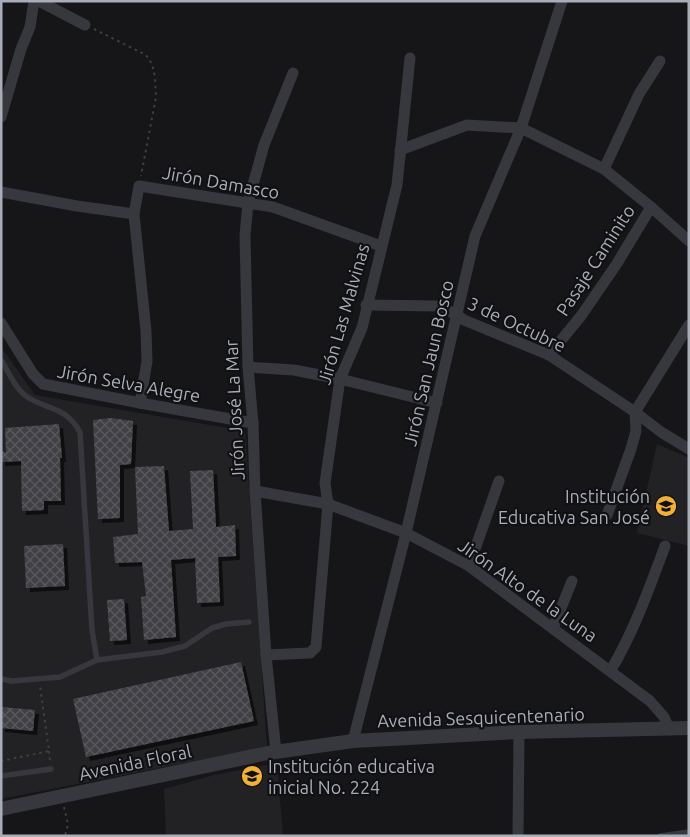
<svg xmlns="http://www.w3.org/2000/svg" width="690" height="837" viewBox="0 0 690 837" font-family="Ubuntu,sans-serif">
	<style>
		.built { fill: #222225 }
		.building { fill: url(#building-cross-hatch); filter: url(#shadow) }
		.lines { fill: none; stroke-linecap: round; stroke-linejoin: round }
		.path { stroke: #3d3f44; stroke-width: 2; stroke-dasharray: 2.5 4; stroke-linecap: butt }
		.service { stroke: #37383d; stroke-width: 5.5 }
		.minor { stroke: #37383d; stroke-width: 11 }
		.tertiary { stroke: #37383d; stroke-width: 14 }
		.labels { text-anchor: middle; dominant-baseline: central; stroke-width: 4.5; stroke-linejoin: round; paint-order: stroke }
		.street-label { font-size: 18px; fill: #a8adb8; stroke: #111113 }
		.poi-label { font-size: 18px; fill: #a8adb8; stroke: #111113; text-anchor: end }
	</style>
	<defs>
		<pattern id="building-cross-hatch" width="8" height="8" patternUnits="userSpaceOnUse" patternTransform="scale(1.25)"><rect width="8" height="8" fill="#404145"/><path d="M0 0l8 8M0 8l8-8" fill="none" stroke="#595a5e"/></pattern>
		<filter id="shadow"><feDropShadow dx="4" dy="4" stdDeviation="0" flood-color="#0009"/></filter>
	</defs>
	<rect width="100%" height="100%" fill="#161618"/>
	<g class="built">
		<path d="M 1,347 L 35,395 L 245,431 L 267,747 L 1,799 Z"/>
		<path d="M 657,444 L 689,458 L 689,546 L 637,533 Z"/>
		<path d="M 277,763 L 283,836 L 166,836 L 164,789 L 214,775 Z"/>
	</g>
	<g class="building">
		<path d="M 111,418 L 133,421 L 131,464 L 120,465 L 120,518 L 98,519 L 93,420 Z"/>
		<path d="M 59,424 L 62,458 L 60,458 L 61,501 L 44,501 L 44,510 L 22,511 L 21,461 L 1,462 L 1,450 L 6,453 L 5,428 Z"/>
		<path d="M 164,466 L 169,531 L 193,529 L 190,471 L 213,470 L 216,527 L 235,525 L 236,556 L 218,557 L 220,602 L 197,603 L 195,558 L 171,560 L 176,637 L 144,640 L 141,597 L 146,596 L 142,562 L 115,563 L 113,537 L 138,534 L 135,467 Z"/>
		<path d="M 63,544 L 65,586 L 26,588 L 24,546 Z"/>
		<path d="M 124,599 L 127,640 L 110,641 L 107,600 Z"/>
		<path d="M 241,662 L 254,721 L 86,757 L 73,699 Z"/>
		<path d="M 1,707 L 35,710 L 33,731 L 1,728 Z"/>
	</g>
	<g class="lines">
		<g class="path">
			<path d="M 94,29 L 146,55 L 152,64 L 155,77 L 156,97 L 141,176"/>
			<path d="M 49,751 L 50,761"/>
			<path d="M 1,761 L 49,751 L 40,686"/>
			<path d="M 64,807 L 68,824 L 65,836"/>
			<path d="M 27,836 L 39,836"/>
		</g>
		<g class="service">
			<path d="M 1,360 C 9,372 16,391 29,398 C 51,411 66,407 80,432 L 92,630 L 97,660"/>
			<path d="M 1,679 L 12,681 L 60,677 L 97,660 L 162,652 L 185,646 L 212,628 L 226,624 L 249,622"/>
			<path d="M 1,776 L 51,769"/>
			<path d="M 660,836 L 689,832"/>
		</g>
		<g class="minor">
			<path d="M 39,1 L 85,25"/>
			<path d="M 1,117 L 21,49 L 30,27 L 34,1"/>
			<path d="M 400,150 L 467,125 L 521,128 L 604,169 L 651,207 L 689,241"/>
			<path d="M 604,169 L 639,94 L 660,61"/>
			<path d="M 1,192 L 77,206 L 134,214"/>
			<path d="M 366,305 L 438,306 L 457,315 L 464,320 L 549,355 L 635,412 L 661,432 L 689,449"/>
			<path d="M 1,323 L 33,374 L 43,384 L 140,403 L 253,423"/>
			<path d="M 549,355 L 581,316 L 616,265 L 651,207"/>
			<path d="M 248,367 L 294,370 L 340,379 L 437,403"/>
			<path d="M 140,403 L 147,361 L 146,331 L 134,214 L 139,186 L 273,207 L 381,246"/>
			<path d="M 255,491 L 328,504 L 406,533 L 469,566 L 650,701 L 664,717 L 670,730"/>
			<path d="M 607,515 L 631,449 L 636,431 L 635,412 L 689,325"/>
			<path d="M 469,566 L 499,481"/>
			<path d="M 553,628 L 572,581"/>
			<path d="M 266,655 L 310,653 L 316,647 L 328,504 L 325,483 L 340,379 L 362,328 L 397,185 L 410,58"/>
			<path d="M 611,670 C 634,631 649,589 665,546"/>
			<path d="M 353,741 L 406,533 L 475,236 L 521,128 L 562,1"/>
			<path d="M 276,752 L 266,655 L 255,491 L 253,423 L 248,367 L 245,235 L 248,203 L 264,145 L 293,73"/>
			<path d="M 518,836 L 519,732"/>
		</g>
		<path class="tertiary" d="M 1,809 L 268,753 L 353,741 L 519,732 L 689,728"/>
	</g>
	<defs>
		<g id="school-disc" transform="scale(1.125)"><circle r="9.5" fill="#f2b134" stroke="#111113"/><path d="M0-5L7-2L0 1L-7-2ZM-4 1L0 2.5L4 1V4Q0 6-4 4Z" fill="#111"/></g>
	</defs>
	<g fill-rule="evenodd">
		<use href="#school-disc" x="666" y="506"/>
		<use href="#school-disc" x="252" y="776"/>
	</g>
	<g class="labels">
		<g class="street-label">
			<text transform="translate(221 182) rotate(10)">Jirón Damasco</text>
			<text transform="translate(595 260) rotate(-57)">Pasaje Caminito</text>
			<text transform="translate(343 314) rotate(-74)">Jirón Las Malvinas</text>
			<text transform="translate(517 324) rotate(25)">3 de Octubre</text>
			<text transform="translate(428 363) rotate(-77)">Jirón San Jaun Bosco</text>
			<text transform="translate(129 383) rotate(10)">Jirón Selva Alegre</text>
			<text transform="translate(234 410) rotate(-93)">Jirón José La Mar</text>
			<text transform="translate(528 590) rotate(35)">Jirón Alto de la Luna</text>
			<text transform="translate(481 717) rotate(-2)">Avenida Sesquicentenario</text>
			<text transform="translate(135 762) rotate(-12)">Avenida Floral</text>
		</g>
		<g class="poi-label">
			<text x="650" y="496">Institución<tspan x="650" dy="21">Educativa San José</tspan></text>
			<text x="268" y="766" text-anchor="start">Institución educativa<tspan x="268" dy="21">inicial No. 224</tspan></text>
		</g>
	</g>
	<rect width="690" height="837" fill="none" stroke="#a8adb8" stroke-width="5"/>
</svg>
